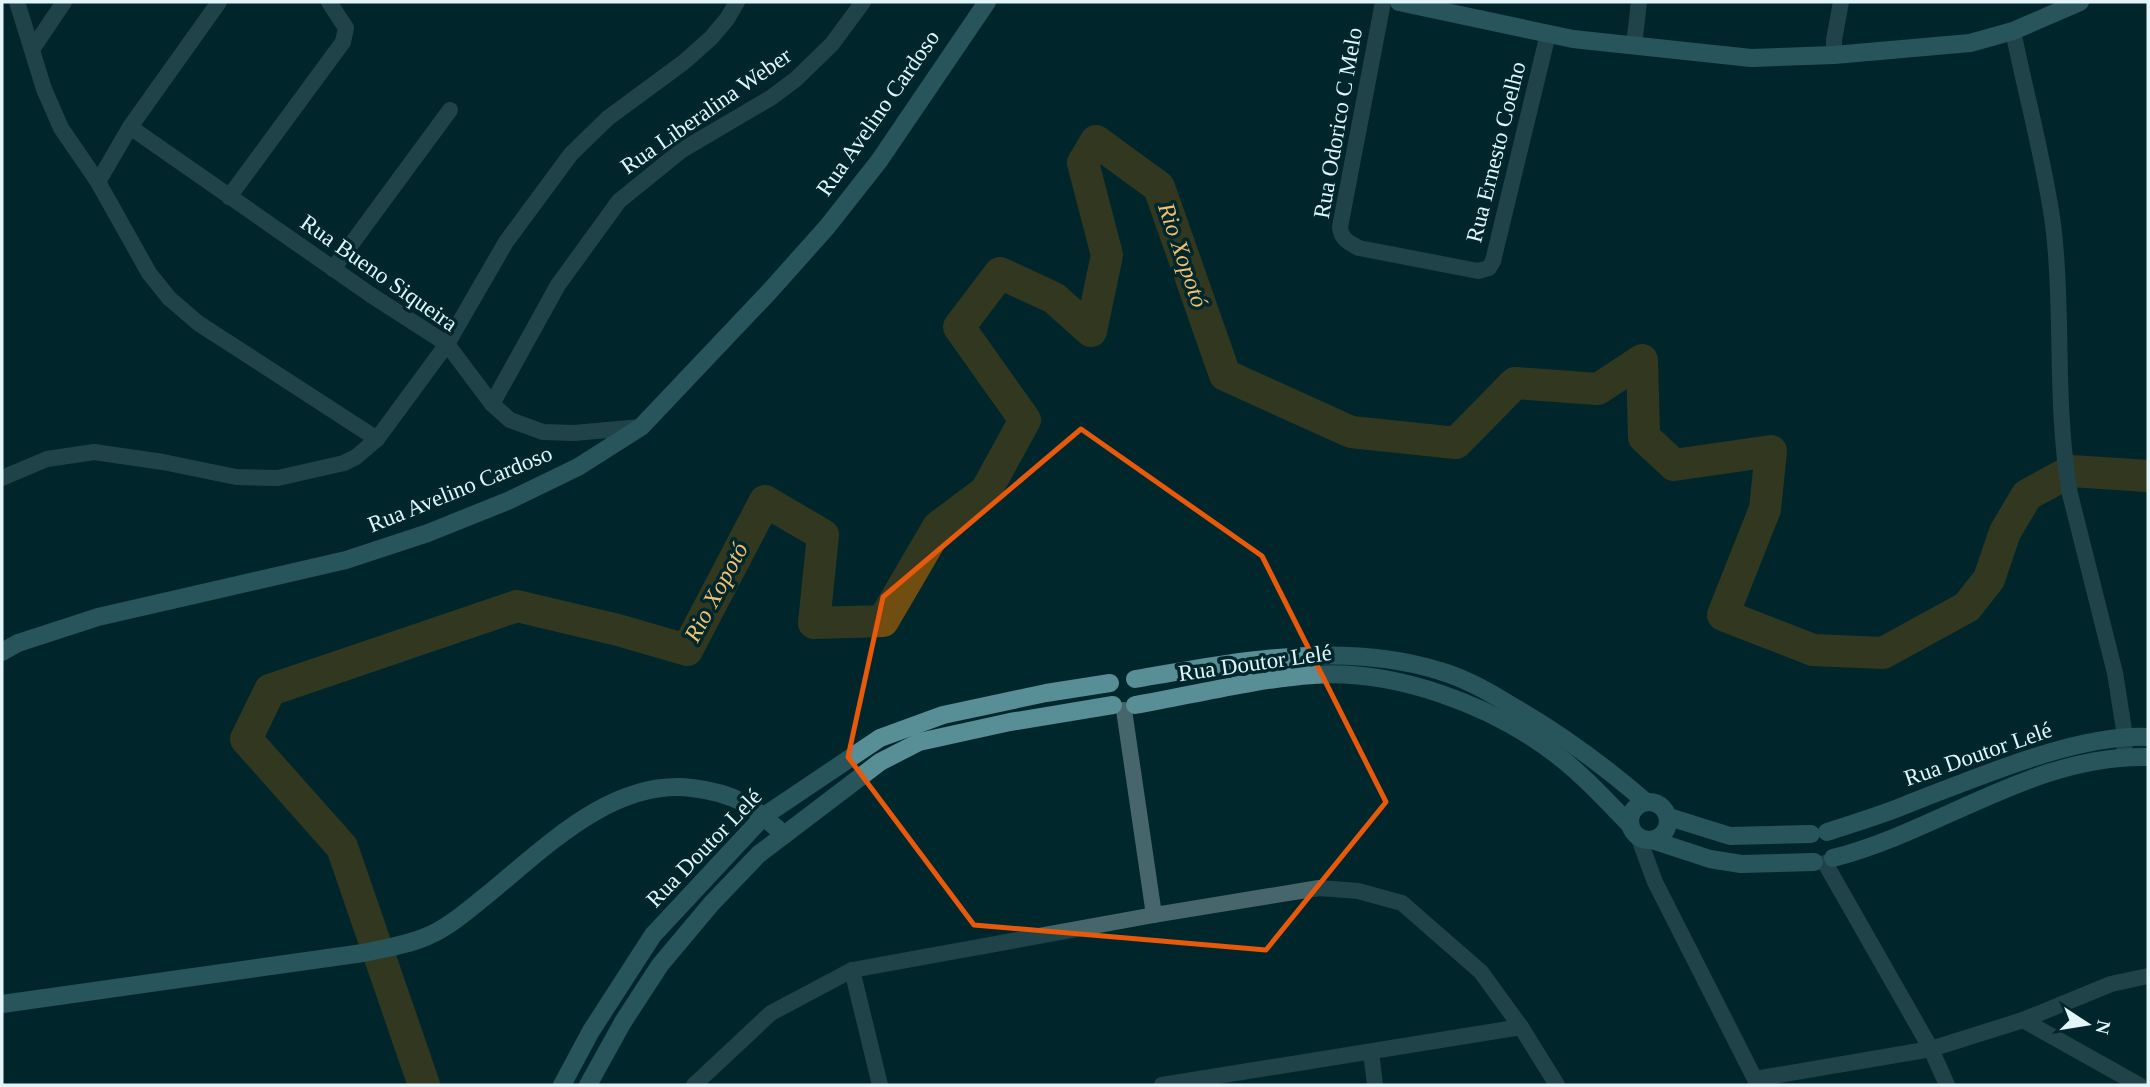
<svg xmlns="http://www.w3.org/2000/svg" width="2150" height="1087" viewBox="0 0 2150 1087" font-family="Georgia,serif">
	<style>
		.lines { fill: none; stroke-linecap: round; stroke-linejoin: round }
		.river { stroke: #704e11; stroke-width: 32 }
		.street { stroke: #46666c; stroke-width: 16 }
		.secondary { stroke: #588e96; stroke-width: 18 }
		.marked { fill: none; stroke: #e8590c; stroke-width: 5; stroke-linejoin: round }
		.labels { text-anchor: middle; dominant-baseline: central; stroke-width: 7; stroke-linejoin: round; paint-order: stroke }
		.street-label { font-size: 23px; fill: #e2f6fa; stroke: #00272c }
		.water-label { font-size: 24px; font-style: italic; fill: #f4bf6e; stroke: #00272c }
	</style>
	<rect width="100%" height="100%" fill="#00272c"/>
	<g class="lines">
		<path class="river" d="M 424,1085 L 342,847 L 246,739 L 270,690 L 517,606 L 618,630 L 687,650 L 765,501 L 823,535 L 814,623 L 883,621 L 938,527 L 986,491 L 1025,420 L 959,327 L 1000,273 L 1054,298 L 1091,331 L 1107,255 L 1083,163 L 1096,141 L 1159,187 L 1225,375 L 1351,432 L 1456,443 L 1515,383 L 1598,389 L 1642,360 L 1644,437 L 1674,465 L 1771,451 L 1765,509 L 1723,615 L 1813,650 L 1883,653 L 1967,607 L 1989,579 L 2005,532 L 2027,495 L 2071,471 L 2148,476"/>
		<g class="street">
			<path d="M 17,2 L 44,89 L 61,128 L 98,182 L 149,273 L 169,298 L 198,323 L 377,439"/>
			<path d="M 1383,2 L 1340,227 C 1341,239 1349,243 1359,248 L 1478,271 L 1489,268 L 1493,261 L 1548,34"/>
			<path d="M 2013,31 C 2026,95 2044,159 2053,224 C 2064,314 2054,404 2070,494 L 2115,673 L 2125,736 L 2124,757"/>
			<path d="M 1634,45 L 1639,2"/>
			<path d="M 33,48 L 64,2"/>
			<path d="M 1834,55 L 1834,40 L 1841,2"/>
			<path d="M 130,127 L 371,295 L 447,344 L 492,404 L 510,420 L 543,432 L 574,433 L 641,427"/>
			<path d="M 98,182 L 130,127 L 219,2"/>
			<path d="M 229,197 L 343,42 L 346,28 L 329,2"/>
			<path d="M 333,269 L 450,110"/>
			<path d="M 492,404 L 558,285 L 619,201 L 682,150 L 772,97 L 796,79 L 832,44 L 863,2"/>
			<path d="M 2,478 L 47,459 L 94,452 L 163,462 L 236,477 L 278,478 L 344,463 L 356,457 L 377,439 L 447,344 L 506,242 L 571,154 L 608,118 L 684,62 L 711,38 L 727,19 L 737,2"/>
			<path d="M 1124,710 L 1154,915"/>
			<path d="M 1638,836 L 1655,882 L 1758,1085"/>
			<path d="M 1825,863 L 1931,1049 L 1947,1085"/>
			<path d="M 852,970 L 880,1085"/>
			<path d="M 2023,1020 L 2139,1085"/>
			<path d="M 1371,1052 L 1375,1085"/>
			<path d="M 1755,1079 L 1931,1049 L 2023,1020 L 2111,984 L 2148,976"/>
			<path d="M 694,1085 L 771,1013 L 852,970 L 1154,915 L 1319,888 L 1358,891 L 1402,903 L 1481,972 L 1521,1027 L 1557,1085"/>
			<path d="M 1162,1085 L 1521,1027"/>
		</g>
		<g class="secondary">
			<path d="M 1399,2 L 1573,39 L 1751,58 L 1834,55 L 1970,43 L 2013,31 L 2080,2"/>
			<path d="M 2,652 L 18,643 L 98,617 L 346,560 L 428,533 L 510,500 L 578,467 L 641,427 L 769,292 L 827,227 L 879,161 L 987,2"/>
			<path d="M 1135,679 C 1234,662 1342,640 1440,671 C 1464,678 1486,690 1507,703 C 1557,731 1602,764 1646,802"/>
			<path d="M 1135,705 C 1193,695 1255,679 1313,675 C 1395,669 1492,705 1557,755 C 1583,775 1607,801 1630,825"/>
			<circle cx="1649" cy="821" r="19"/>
			<path d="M 1669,817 L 1730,836 L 1811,834"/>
			<path d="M 1827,832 C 1854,823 1882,815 1908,804 C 1976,778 2076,734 2148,737"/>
			<path d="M 1652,840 L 1710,859 L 1741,864 L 1814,862"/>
			<path d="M 1833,858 C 1940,831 2034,754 2148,757"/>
			<path d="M 2,1004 L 363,953 C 385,948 409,945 430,935 C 448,927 466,912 482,899 C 541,852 610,778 692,788 C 734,793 753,805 784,835"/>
			<path d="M 562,1085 L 591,1031 L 653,935 L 764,816 L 880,738 L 943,715 L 1046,693 L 1110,683"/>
			<path d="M 588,1085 L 623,1022 L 660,965 L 712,903 L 759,854 L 880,762 L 919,742 L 1010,722 L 1113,705"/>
		</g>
	</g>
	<path d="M0 0H2150V1087H0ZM 1081,429 L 1262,556 L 1386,802 L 1266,950 L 974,925 L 848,757 L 883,597 Z" fill="#00272c" fill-opacity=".55" fill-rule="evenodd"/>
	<path class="marked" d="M 1081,429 L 1262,556 L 1386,802 L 1266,950 L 974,925 L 848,757 L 883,597 Z"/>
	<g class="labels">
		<g class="street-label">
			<text transform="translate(706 111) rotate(-35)">Rua Liberalina Weber</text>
			<text transform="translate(878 113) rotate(-55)">Rua Avelino Cardoso</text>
			<text transform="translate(1338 123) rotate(-80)">Rua Odorico C Melo</text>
			<text transform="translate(1496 152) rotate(-76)">Rua Ernesto Coelho</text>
			<text transform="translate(379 273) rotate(35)">Rua Bueno Siqueira</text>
			<text transform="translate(460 489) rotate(-22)">Rua Avelino Cardoso</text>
			<text transform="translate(1255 663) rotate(-8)">Rua Doutor Lelé</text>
			<text transform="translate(1978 754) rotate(-19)">Rua Doutor Lelé</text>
			<text transform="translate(704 848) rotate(-46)">Rua Doutor Lelé</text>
		</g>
		<g class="water-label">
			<text transform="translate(1183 255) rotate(71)">Rio Xopotó</text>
			<text transform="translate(716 592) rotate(-62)">Rio Xopotó</text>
		</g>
	</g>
	<rect width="2150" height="1087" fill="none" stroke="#e2f6fa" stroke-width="7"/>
	<g transform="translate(2087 1024) rotate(102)" stroke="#00272c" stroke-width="5" paint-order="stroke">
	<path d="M0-5L12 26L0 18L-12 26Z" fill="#e2f6fa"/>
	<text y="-10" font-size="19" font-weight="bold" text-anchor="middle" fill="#e2f6fa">N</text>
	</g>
</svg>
